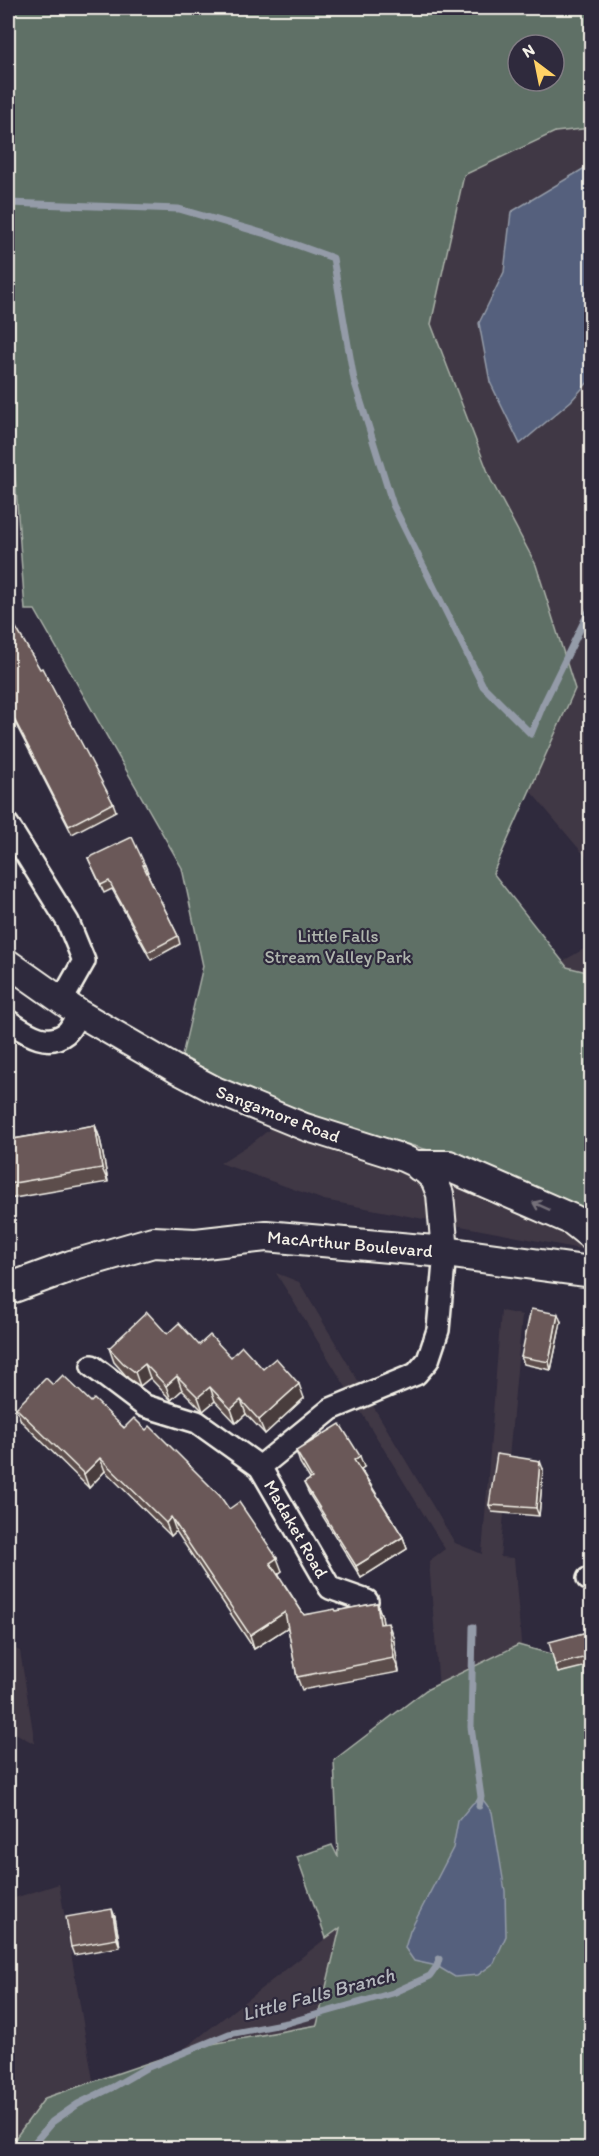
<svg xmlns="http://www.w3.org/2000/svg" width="599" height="2156" viewBox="0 0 599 2156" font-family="Itim,sans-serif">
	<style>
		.built { fill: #413845; fill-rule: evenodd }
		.green { fill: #5e6f66; stroke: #a9b0a7; stroke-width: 1.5; fill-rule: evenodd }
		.water { fill: #54617d; stroke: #949ba8; stroke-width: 1.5 }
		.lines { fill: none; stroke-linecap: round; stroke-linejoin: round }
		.stream { stroke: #949ba8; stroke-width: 7 }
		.minor-casing { stroke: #f4f1e8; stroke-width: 26 }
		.tertiary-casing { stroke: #f4f1e8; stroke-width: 30 }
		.secondary-casing { stroke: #f4f1e8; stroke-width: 34 }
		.minor { stroke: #2f2a3d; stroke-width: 21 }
		.tertiary { stroke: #2f2a3d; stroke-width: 26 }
		.secondary { stroke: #2f2a3d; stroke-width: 30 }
		.wall { fill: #5b4d4c; stroke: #f4f1e8; stroke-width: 1.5 }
		.shaded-wall { fill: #4a3e3e; stroke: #f4f1e8; stroke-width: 1.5 }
		.building { fill: #6a5958; stroke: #f4f1e8; stroke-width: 1.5 }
		.oneway { stroke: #747079 }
		.labels { text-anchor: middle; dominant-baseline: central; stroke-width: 4.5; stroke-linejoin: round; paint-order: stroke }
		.park-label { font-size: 18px; fill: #b0b6ae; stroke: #2f2a3d }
		.street-label { font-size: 18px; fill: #f4f1e8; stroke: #2f2a3d }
		.water-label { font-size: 20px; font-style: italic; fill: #b4b7bd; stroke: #2f2a3d }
	</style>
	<rect width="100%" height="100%" fill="#2f2a3d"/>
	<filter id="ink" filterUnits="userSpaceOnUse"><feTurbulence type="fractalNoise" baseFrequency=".0167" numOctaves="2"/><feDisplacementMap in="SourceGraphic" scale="12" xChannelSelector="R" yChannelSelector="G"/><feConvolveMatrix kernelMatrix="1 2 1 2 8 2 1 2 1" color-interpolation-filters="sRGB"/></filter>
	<g filter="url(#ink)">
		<g class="built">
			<path d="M 538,8 L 591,8 L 591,863 L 489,742 L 350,286 ZM 518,45 L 554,45 L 554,81 L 518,81 Z"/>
			<path d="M 591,945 L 591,1251 L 324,1200 L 220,1163 L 252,1143 L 274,1126 Z"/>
			<path d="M 276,1273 L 299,1282 L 455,1543 L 482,1554 L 501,1311 L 522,1315 L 500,1557 L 514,1558 L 533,1788 L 591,2148 L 8,2148 L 8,1900 L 59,1884 L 99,2115 L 451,1841 L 429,1561 L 445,1549 Z"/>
			<path d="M 8,1646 L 20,1651 L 35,1744 L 8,1729 Z"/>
		</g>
		<g class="green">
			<path d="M 8,8 L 591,8 L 591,128 L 555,132 L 464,175 L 431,324 L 491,480 L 536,565 L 575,689 L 493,873 L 567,967 L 591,973 L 591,1224 L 449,1156 L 320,1119 L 225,1080 L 182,1056 L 203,966 L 182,868 L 35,610 L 25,610 L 8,382 ZM 518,45 L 554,45 L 554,81 L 518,81 Z"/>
			<path d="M 518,1645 L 591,1665 L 591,2148 L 8,2148 L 45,2098 L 195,2047 L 317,2025 L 340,1928 L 326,1938 L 297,1857 L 332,1845 L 338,1857 L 334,1760 L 426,1690 Z"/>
		</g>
		<g class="water">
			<path d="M 591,168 L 591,379 L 571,401 L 520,444 L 490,382 L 479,323 L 504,272 L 511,212 L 583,169 Z"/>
			<path d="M 481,1797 L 492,1812 L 505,1891 L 506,1936 L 494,1963 L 478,1975 L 455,1977 L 437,1966 L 414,1961 L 405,1948 L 410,1931 L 453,1848 L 458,1821 L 472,1804 Z"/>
		</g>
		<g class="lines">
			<g class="stream">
				<path d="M 8,203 L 179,209 L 269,235 L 333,258 L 354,380 L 393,505 L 483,686 L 531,734 L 543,705 L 592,605"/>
				<path d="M 473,1627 L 471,1727 L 481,1797 L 479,1806"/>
				<path d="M 33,2148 L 35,2142 L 52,2122 L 78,2104 L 113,2087 L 146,2068 L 229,2034 L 287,2023 L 393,1993 L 430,1976 L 437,1966 L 439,1959"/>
			</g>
			<g class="minor-casing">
				<g id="minor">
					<path d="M 8,825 L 68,922 L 84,961 L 62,1000"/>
					<path d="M 8,1021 C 24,1031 46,1049 66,1033 C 71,1029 75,1019 79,1013"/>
					<path d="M 92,1366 L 145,1406 L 197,1422 L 260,1467 L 330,1588 L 367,1601"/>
					<path d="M 260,1467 L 331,1409 L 416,1374 L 428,1360 L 438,1330 L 445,1252"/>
					<path d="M 588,1579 L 592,1577"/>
				</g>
			</g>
			<g class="tertiary-casing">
				<path id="tertiary" d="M 8,963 L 79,1013 L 177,1070 L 215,1090 L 305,1127 L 403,1158 L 420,1166 L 434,1179 L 440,1194 L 445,1252"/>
			</g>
			<g class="secondary-casing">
				<g id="secondary">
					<path d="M 420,1166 L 449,1166 L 573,1220 L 592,1235"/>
					<path d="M 8,1289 L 71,1266 L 153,1242 L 196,1244 L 266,1236 L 445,1252 L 592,1272"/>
				</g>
			</g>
			<use href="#minor" class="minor"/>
			<use href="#tertiary" class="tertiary"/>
			<use href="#secondary" class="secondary"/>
		</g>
		<g class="wall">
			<path d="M 8,624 L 113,803 L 116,811 L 72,834 L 8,709 Z"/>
			<path d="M 88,858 L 145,865 L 148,872 L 147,873 L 178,936 L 180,944 L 151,960 L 112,889 L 104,893 Z"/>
			<path d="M 95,1125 L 100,1139 L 108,1182 L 8,1199 L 8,1140 Z"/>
			<path d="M 561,1322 L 551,1370 L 524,1364 L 521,1357 Z"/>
			<path d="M 167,1334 L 263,1369 L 304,1398 L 265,1434 L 246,1414 L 236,1423 L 215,1401 L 203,1411 L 182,1390 L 171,1400 L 150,1378 L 140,1386 L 128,1378 L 114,1362 L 109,1348 Z"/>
			<path d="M 53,1385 L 91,1402 L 229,1509 L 282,1571 L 278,1574 L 304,1615 L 336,1611 L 377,1603 L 382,1617 L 383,1624 L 393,1636 L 399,1672 L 302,1690 L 297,1677 L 288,1627 L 254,1649 L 176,1531 L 171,1536 L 105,1471 L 89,1488 L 21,1421 L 16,1408 Z"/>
			<path d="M 296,1451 L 364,1467 L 361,1469 L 403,1537 L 407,1549 L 361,1578 L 309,1494 L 304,1483 L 310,1479 L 300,1463 Z"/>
			<path d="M 543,1469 L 539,1516 L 492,1512 L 489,1505 Z"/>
			<path d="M 590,1640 L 591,1645 L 591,1665 L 558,1673 L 555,1665 Z"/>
			<path d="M 115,1917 L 120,1947 L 74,1955 L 71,1947 Z"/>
		</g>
		<g class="shaded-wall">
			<path d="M 95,1125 L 100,1139 L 108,1182 L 102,1168 Z"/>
			<path d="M 558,1314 L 561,1322 L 551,1370 L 549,1362 Z"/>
			<path d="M 145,1364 L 150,1378 L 140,1386 L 135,1372 Z"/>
			<path d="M 177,1376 L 182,1390 L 171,1400 L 166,1386 Z"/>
			<path d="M 299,1384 L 304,1398 L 265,1434 L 259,1420 Z"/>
			<path d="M 210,1387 L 215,1401 L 203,1411 L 198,1397 Z"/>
			<path d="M 241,1400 L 246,1414 L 236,1423 L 231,1409 Z"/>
			<path d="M 360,1456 L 364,1467 L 358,1471 L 354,1460 Z"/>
			<path d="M 100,1458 L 105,1471 L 89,1488 L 84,1474 Z"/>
			<path d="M 540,1461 L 543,1469 L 539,1516 L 536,1508 Z"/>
			<path d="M 171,1517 L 176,1531 L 171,1536 L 166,1523 Z"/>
			<path d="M 403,1537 L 407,1549 L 361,1578 L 356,1566 Z"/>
			<path d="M 277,1558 L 282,1571 L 275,1576 L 270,1563 Z"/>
			<path d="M 377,1603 L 382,1617 L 385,1637 L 380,1624 Z"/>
			<path d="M 285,1612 L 290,1626 L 254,1649 L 250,1635 Z"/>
			<path d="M 388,1623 L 393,1636 L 399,1672 L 394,1658 Z"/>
			<path d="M 112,1909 L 115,1917 L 120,1947 L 117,1939 Z"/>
		</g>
		<g class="building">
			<path d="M 12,621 L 40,669 L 42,668 L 113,803 L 69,826 L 8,707 L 8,624 Z"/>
			<path d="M 132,837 L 145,865 L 143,865 L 178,936 L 148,952 L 109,881 L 101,885 L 88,858 Z"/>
			<path d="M 95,1125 L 102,1168 L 8,1184 L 8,1140 Z"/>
			<path d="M 531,1309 L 558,1314 L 549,1362 L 521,1357 Z"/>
			<path d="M 147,1312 L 167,1334 L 179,1323 L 199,1345 L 210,1335 L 231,1357 L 242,1346 L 263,1369 L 276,1358 L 299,1384 L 259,1420 L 241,1400 L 231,1409 L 210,1387 L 198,1397 L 177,1376 L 166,1386 L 145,1364 L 135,1372 L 123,1363 L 109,1348 Z"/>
			<path d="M 591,1341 L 591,1363 L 588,1362 Z"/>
			<path d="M 63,1375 L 91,1402 L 94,1399 L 124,1428 L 134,1418 L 146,1430 L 150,1426 L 220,1496 L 229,1509 L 239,1502 L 277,1558 L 270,1563 L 304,1615 L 335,1609 L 336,1611 L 377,1603 L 380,1624 L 388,1623 L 394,1658 L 297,1677 L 285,1612 L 250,1635 L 171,1517 L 166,1523 L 100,1458 L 84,1474 L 16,1408 L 46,1378 L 53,1385 Z"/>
			<path d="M 340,1424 L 360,1456 L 354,1460 L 403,1537 L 356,1566 L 304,1483 L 312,1478 L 296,1451 Z"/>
			<path d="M 497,1454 L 540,1461 L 536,1508 L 489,1505 Z"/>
			<path d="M 587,1632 L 591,1648 L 591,1656 L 555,1665 L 549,1642 Z"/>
			<path d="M 112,1909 L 117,1939 L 71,1947 L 66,1917 Z"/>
		</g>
		<defs><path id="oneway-shaft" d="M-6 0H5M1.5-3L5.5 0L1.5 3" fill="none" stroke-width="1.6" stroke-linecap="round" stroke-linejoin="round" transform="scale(1.5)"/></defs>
		<use class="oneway" href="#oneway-shaft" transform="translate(541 1206) rotate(-156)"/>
	</g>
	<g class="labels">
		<g class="park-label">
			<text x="338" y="936">Little Falls<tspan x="338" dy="21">Stream Valley Park</tspan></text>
		</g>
		<g class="street-label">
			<text transform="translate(278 1114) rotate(21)">Sangamore Road</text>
			<text transform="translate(350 1244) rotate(5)">MacArthur Boulevard</text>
			<text transform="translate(296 1529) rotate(60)">Madaket Road</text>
		</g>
		<g class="water-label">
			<text transform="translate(318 1994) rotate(-15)">Little Falls Branch</text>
		</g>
	</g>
	<rect width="599" height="2156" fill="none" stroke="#2f2a3d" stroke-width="30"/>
	<rect x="15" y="15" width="569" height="2126" fill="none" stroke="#f4f1e8" stroke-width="2" filter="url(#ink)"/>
	<g transform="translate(536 63) rotate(328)"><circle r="28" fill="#2f2a3d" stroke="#7e7a81" stroke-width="1.5"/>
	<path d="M0-4.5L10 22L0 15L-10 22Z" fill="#ffd166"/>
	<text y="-9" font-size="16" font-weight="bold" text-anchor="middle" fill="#f4f1e8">N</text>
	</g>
</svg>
